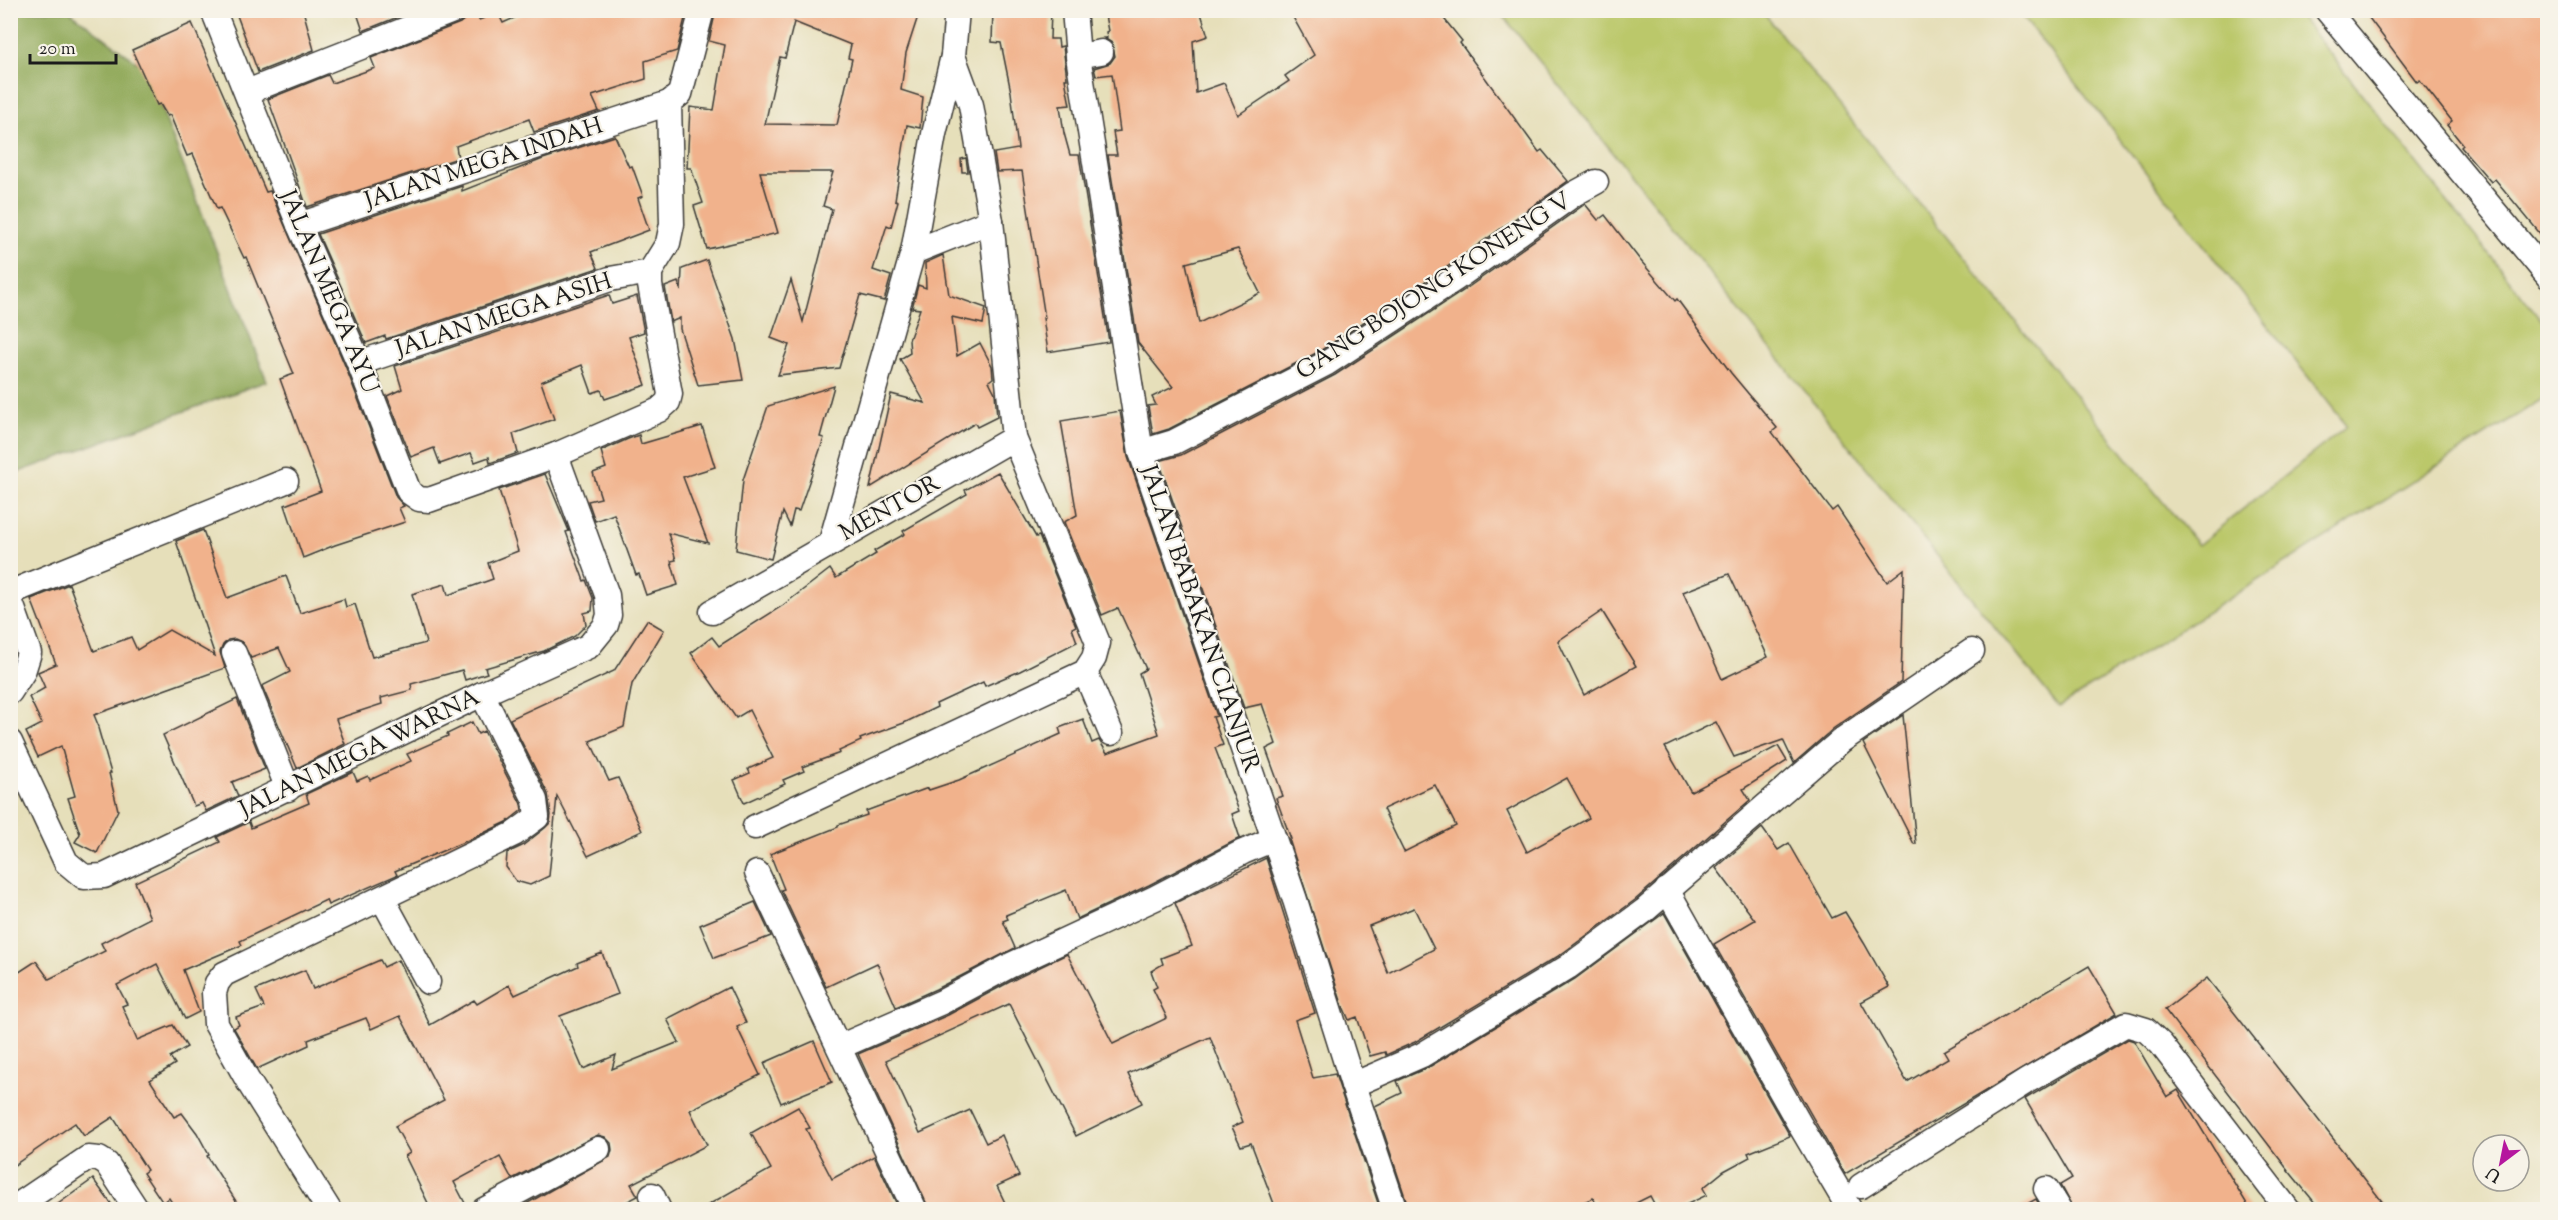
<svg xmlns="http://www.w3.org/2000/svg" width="2558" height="1220" viewBox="0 0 2558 1220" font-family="'Sorts Mill Goudy',serif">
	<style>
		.green { fill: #bbc86a; stroke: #6c7243; stroke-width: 1.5 }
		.forest { fill: #94ac5e; stroke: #58643d; stroke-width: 1.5 }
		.building { fill: #f1b28c; fill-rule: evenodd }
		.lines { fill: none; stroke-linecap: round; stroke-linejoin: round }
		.minor-casing { stroke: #3a3934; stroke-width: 27 }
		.minor { stroke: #fff; stroke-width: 24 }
		.labels { text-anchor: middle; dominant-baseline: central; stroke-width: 4.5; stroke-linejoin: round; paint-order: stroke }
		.street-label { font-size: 24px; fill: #1c1c1c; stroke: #f7f3e8 }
	</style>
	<rect width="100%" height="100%" fill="#f7f3e8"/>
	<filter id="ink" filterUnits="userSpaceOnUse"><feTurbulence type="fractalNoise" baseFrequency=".0167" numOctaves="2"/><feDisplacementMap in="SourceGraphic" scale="12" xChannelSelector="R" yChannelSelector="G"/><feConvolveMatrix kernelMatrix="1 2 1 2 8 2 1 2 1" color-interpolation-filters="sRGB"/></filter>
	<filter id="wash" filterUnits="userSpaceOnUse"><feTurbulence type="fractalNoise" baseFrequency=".008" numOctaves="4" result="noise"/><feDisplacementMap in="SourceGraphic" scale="24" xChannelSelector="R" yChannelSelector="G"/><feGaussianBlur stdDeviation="1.35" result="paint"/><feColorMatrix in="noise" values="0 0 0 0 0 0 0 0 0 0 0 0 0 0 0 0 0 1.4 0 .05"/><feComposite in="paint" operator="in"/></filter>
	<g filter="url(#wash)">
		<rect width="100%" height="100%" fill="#e6dfba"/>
		<path class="green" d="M 1499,11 L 1762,11 L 2198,545 L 2347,426 L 2018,11 L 2296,11 L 2547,327 L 2547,396 L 2059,707 Z"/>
		<path class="forest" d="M 15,11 L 69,11 L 146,69 L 267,381 L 11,475 L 11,14 Z"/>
		<g id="blocks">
			<g class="building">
				<path d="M 235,10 L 303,10 L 314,50 L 258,72 Z"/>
				<path d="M 356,10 L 415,10 L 363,31 Z"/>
				<path d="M 469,10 L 478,10 L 479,20 L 498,13 L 503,23 L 532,10 L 687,10 L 677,51 L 645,61 L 646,79 L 592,96 L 599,111 L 534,132 L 529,119 L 456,146 L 458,158 L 307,207 L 268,99 L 328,75 L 332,83 L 375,68 L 371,58 L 460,23 L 466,18 Z"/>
				<path d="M 716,10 L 920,10 L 906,53 L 901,90 L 923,97 L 920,128 L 907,125 L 895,200 L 898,201 L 891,227 L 887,225 L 873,270 L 891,276 L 884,301 L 860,295 L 839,368 L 778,375 L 789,345 L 771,338 L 791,280 L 803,322 L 832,209 L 823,206 L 833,172 L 760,172 L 778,233 L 707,249 L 694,206 L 703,203 L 691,168 L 687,168 L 690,107 L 714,110 L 725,45 L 709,41 ZM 794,22 L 851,45 L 848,58 L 852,59 L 837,125 L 765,124 L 780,57 L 785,58 Z"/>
				<path d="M 993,10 L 1051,10 L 1050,39 L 1058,39 L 1059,47 L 1063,46 L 1067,79 L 1065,79 L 1070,105 L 1060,106 L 1064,133 L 1070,155 L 1079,155 L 1109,342 L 1048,352 L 1043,318 L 1045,318 L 1022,171 L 997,172 L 994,153 L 1018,149 L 1011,92 L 1001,43 L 992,42 Z"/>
				<path d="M 1104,10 L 1200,10 L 1208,36 L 1193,41 L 1196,93 L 1224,83 L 1238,115 L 1289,81 L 1285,76 L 1314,55 L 1289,10 L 1437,10 L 1462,41 L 1460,43 L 1539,152 L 1542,150 L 1568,181 L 1447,267 L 1320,351 L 1169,429 L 1153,434 L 1148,406 L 1156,405 L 1152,397 L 1173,387 L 1138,343 L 1108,155 L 1117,155 L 1113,132 L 1120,131 L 1112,74 L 1096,76 L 1094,68 L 1110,63 L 1115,56 L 1112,43 L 1104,38 L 1107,38 L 1106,32 L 1108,31 ZM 1238,249 L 1260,293 L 1199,323 L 1186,263 Z"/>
				<path d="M 2363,10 L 2547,10 L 2547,242 L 2495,179 L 2491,182 L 2461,147 L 2463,145 L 2447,125 L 2452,121 L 2420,80 L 2417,82 Z"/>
				<path d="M 192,23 L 266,192 L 270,191 L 346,368 L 396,497 L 404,506 L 399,508 L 405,522 L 335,545 L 303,558 L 285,505 L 321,491 L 280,379 L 294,374 L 246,257 L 244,258 L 220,208 L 217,209 L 193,154 L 187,156 L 170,115 L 167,116 L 160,104 L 157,105 L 132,50 Z"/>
				<path d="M 615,136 L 629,167 L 632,166 L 643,196 L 638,198 L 649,230 L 591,252 L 598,268 L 386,339 L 385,336 L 366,343 L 318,234 L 462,186 L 462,191 L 543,159 Z"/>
				<path d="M 966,158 L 968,172 L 962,172 L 961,159 Z"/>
				<path d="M 1585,204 L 1598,220 L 1605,215 L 1640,260 L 1675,301 L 1677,299 L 1731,373 L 1777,428 L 1772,432 L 1832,511 L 1837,507 L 1887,582 L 1904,569 L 1901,682 L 1834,728 L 1794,763 L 1783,740 L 1734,757 L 1716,722 L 1665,747 L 1691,792 L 1778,746 L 1787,761 L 1743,789 L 1750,800 L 1635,900 L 1560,955 L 1415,1042 L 1386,1055 L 1385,1052 L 1370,1056 L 1357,1017 L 1349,1020 L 1342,1004 L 1289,839 L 1291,839 L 1276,798 L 1283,796 L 1266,749 L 1276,744 L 1262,704 L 1244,708 L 1159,461 L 1181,455 L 1335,375 L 1463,291 ZM 1729,574 L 1768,657 L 1722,679 L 1683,592 ZM 1602,611 L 1636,666 L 1584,695 L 1558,641 ZM 1567,778 L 1589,818 L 1527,852 L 1507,811 ZM 1435,785 L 1456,826 L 1404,852 L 1383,809 ZM 1414,908 L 1434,949 L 1388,973 L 1369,926 Z"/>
				<path d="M 943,255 L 949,295 L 986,308 L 983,324 L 952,317 L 957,356 L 980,343 L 992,366 L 993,378 L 989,381 L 995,393 L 997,417 L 977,427 L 975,423 L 870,488 L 891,394 L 925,403 L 900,359 L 910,353 L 909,340 L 920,309 L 912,308 L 918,285 L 926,288 L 925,263 Z"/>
				<path d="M 707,260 L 735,339 L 743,380 L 698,385 L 680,329 L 680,318 L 671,322 L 665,287 L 678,282 L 681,291 L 682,269 Z"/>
				<path d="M 609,295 L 612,304 L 637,296 L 644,332 L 629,337 L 646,385 L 605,399 L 601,390 L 592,393 L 582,365 L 541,382 L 554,419 L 513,434 L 518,453 L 490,463 L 489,457 L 475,462 L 471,453 L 440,464 L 434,448 L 411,457 L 387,396 L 402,389 L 395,366 Z"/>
				<path d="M 834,386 L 820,437 L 824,438 L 799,511 L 794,510 L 790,526 L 783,512 L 771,559 L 736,550 L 743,480 L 768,406 Z"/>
				<path d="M 1120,411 L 1128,457 L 1217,716 L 1213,717 L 1223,745 L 1215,748 L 1239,811 L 1232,814 L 1240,838 L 1149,885 L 1077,919 L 1066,890 L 1006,915 L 1008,919 L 1003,921 L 1015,948 L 936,989 L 896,1007 L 877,963 L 826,987 L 781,890 L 784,889 L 770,854 L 838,827 L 838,825 L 867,815 L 866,811 L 928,788 L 929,790 L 959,780 L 1061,734 L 1059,728 L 1083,719 L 1092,743 L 1099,740 L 1107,753 L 1159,734 L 1139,673 L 1146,669 L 1118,608 L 1102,615 L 1064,522 L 1077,515 L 1061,421 Z"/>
				<path d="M 702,426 L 715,467 L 683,477 L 708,543 L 668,533 L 676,560 L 671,561 L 678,585 L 646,595 L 639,574 L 636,575 L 614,514 L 595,521 L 588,501 L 601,498 L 593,473 L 606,468 L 601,451 L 628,439 L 639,435 L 641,444 Z"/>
				<path d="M 998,472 L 1036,537 L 1039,536 L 1076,626 L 1072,628 L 1077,642 L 1020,671 L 985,686 L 983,682 L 936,704 L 937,707 L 904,723 L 860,739 L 861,741 L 839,751 L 840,753 L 802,767 L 804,771 L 783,780 L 785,784 L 744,803 L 734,780 L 750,773 L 748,769 L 773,758 L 749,710 L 736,718 L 691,653 L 712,637 L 719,646 L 782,606 L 830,569 L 836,578 L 876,554 L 874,551 L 905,534 L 903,531 L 967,494 L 965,490 Z"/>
				<path d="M 545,474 L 569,531 L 566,532 L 584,581 L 586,580 L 593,598 L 592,611 L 584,613 L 586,625 L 575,636 L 544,651 L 485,668 L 487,673 L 465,680 L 462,670 L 411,684 L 412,690 L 381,698 L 382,704 L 336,719 L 345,744 L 297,768 L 262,686 L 290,672 L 279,648 L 251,658 L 242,642 L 235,639 L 228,640 L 223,645 L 220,652 L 225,668 L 94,715 L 99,727 L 98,728 L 111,773 L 109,773 L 118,810 L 97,853 L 75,842 L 80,834 L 68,798 L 75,796 L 61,746 L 38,757 L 26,732 L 42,724 L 29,697 L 45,688 L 38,672 L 56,664 L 31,599 L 69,584 L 94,651 L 131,637 L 137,650 L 169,630 L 215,656 L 176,541 L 203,530 L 227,598 L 286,576 L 300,613 L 344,599 L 346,607 L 355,604 L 372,657 L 426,643 L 412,594 L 445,584 L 448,595 L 493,579 L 488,563 L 518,551 L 499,490 Z"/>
				<path d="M 647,620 L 664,630 L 632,684 L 624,727 L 590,741 L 609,781 L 618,778 L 642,831 L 588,856 L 557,796 L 549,876 L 530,885 L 516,881 L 506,867 L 507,853 L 522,846 L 545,828 L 550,823 L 551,815 L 548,794 L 510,719 L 614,671 Z"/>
				<path d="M 237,699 L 265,769 L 232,782 L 238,796 L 206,811 L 202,803 L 194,806 L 163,735 Z"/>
				<path d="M 1903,715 L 1916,844 L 1914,844 L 1863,743 Z"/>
				<path d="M 472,722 L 478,734 L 484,731 L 521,804 L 522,810 L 507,822 L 473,838 L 395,871 L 397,875 L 328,905 L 326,900 L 240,941 L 242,945 L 183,970 L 199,1012 L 185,1019 L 157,964 L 117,985 L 127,1004 L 122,1006 L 137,1040 L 173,1025 L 187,1047 L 170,1057 L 175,1064 L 150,1080 L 174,1117 L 182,1113 L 197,1133 L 209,1155 L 207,1156 L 241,1209 L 176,1209 L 169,1198 L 163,1203 L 143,1173 L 147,1170 L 113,1117 L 84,1136 L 75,1123 L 10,1168 L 10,978 L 36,961 L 49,979 L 105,951 L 101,943 L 150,918 L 135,882 L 220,842 L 217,837 L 249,822 L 251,828 L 309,803 L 306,794 L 353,772 L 357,781 L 368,776 L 370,780 L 411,761 L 407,754 L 448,736 L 447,734 Z"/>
				<path d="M 1762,828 L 1778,850 L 1789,843 L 1832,918 L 1845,912 L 1864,943 L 1889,987 L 1861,1002 L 1907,1082 L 1948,1058 L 1944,1051 L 2089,966 L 2117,1013 L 1845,1174 L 1714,944 L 1755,920 L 1716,868 Z"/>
				<path d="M 1266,858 L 1315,1013 L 1295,1020 L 1313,1078 L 1335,1074 L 1380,1209 L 1276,1209 L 1251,1143 L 1241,1146 L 1232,1127 L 1243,1122 L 1210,1037 L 1128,1074 L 1142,1103 L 1076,1136 L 1009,1004 L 886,1060 L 920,1133 L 970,1110 L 986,1143 L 1002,1135 L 1019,1176 L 997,1186 L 1008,1209 L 929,1209 L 858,1054 L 948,1015 L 1017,978 L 1067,954 L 1113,1044 L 1167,1018 L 1153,989 L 1157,987 L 1151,971 L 1163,964 L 1161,958 L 1192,946 L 1175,903 Z"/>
				<path d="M 755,902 L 771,936 L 714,958 L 700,925 Z"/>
				<path d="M 1664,913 L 1790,1136 L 1748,1153 L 1750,1157 L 1724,1171 L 1703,1188 L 1707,1195 L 1677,1209 L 1657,1209 L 1650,1196 L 1624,1209 L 1599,1209 L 1593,1198 L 1568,1209 L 1409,1209 L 1375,1106 L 1402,1093 L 1397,1081 L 1429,1067 L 1575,979 Z"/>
				<path d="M 602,953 L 618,994 L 560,1016 L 583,1069 L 616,1055 L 612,1069 L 679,1042 L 667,1019 L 729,987 L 746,1023 L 737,1027 L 760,1075 L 690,1110 L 707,1145 L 631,1184 L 638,1196 L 613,1209 L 529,1209 L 526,1204 L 610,1157 L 612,1150 L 611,1143 L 605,1137 L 598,1135 L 512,1179 L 500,1157 L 454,1182 L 468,1209 L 431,1209 L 405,1156 L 410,1153 L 395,1126 L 444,1100 L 400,1016 L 371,1029 L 366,1018 L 308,1040 L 309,1045 L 257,1069 L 234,1028 L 239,1025 L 236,1017 L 264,1007 L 256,990 L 305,970 L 313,989 L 380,960 L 384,967 L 398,960 L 430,1025 L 474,1000 L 477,1004 L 509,985 L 515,995 L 578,966 L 577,963 Z"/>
				<path d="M 2207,978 L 2349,1159 L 2388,1209 L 2320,1209 L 2288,1170 L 2165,1010 Z"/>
				<path d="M 2128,1039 L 2134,1041 L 2167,1097 L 2178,1090 L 2250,1209 L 2073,1209 L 2060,1185 L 2072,1178 L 2025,1099 Z"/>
				<path d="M 814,1041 L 832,1082 L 781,1103 L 764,1063 Z"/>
				<path d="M 798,1107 L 810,1128 L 806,1129 L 832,1179 L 874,1156 L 899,1209 L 701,1209 L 771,1169 L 751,1133 Z"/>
				<path d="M 93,1179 L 115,1209 L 51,1209 Z"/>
				<path d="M 2036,1199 L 2042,1209 L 2018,1209 Z"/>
			</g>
		</g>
	</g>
	<g filter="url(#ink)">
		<use href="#blocks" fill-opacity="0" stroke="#3a3934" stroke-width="1.5"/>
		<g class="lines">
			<g class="minor-casing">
				<g id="minor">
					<path d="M 213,10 L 299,225 L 359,363 L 409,492 L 419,499 L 429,500 L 556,455 L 659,410 L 668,402 L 670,394 L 650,285 L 650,272 L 668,243 L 672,224 L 669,103 L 680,94 L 702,10"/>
					<path d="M 1074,10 L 1078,56 L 1141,452 L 1295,900 L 1353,1085 L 1395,1210"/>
					<path d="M 2327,10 L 2548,276"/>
					<path d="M 1078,56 L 1101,52"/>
					<path d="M 247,92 L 455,10"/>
					<path d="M 299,225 L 669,103"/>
					<path d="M 913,252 L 991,221"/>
					<path d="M 359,363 L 610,279 L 650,272"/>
					<path d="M 1141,452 L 1174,442 L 1327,363 L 1455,279 L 1574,194 L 1596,182"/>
					<path d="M 831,542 L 913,252 L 934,134 L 953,56 L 957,10"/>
					<path d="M 10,599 L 14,591 L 286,481"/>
					<path d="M 10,600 L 29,653 L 23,672 L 10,692"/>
					<path d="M 712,612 L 1014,438"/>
					<path d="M 234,653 L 288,789"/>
					<path d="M 1085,672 L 1111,733"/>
					<path d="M 10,742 L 66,862 L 84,877 L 104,876 L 482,694 L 589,646 L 606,625 L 609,615 L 607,595 L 556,455"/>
					<path d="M 755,827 L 1085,672 L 1094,658 L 1098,643 L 1014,438 L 991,221 L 971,105 L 953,56"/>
					<path d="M 757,873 L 915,1210"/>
					<path d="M 1667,890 L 1800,1125 L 1850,1210"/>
					<path d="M 382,898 L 428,982"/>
					<path d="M 839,1047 L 942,1002 L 1011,965 L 1155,898 L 1243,852 L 1274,839"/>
					<path d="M 1353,1085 L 1422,1055 L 1568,967 L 1644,911 L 1842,740 L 1972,651"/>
					<path d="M 1861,1186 L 2027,1081 L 2126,1024 L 2146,1030 L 2161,1044 L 2288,1210"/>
					<path d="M 2046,1189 L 2059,1210"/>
					<path d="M 652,1195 L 659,1210"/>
					<path d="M 11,1210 L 88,1158 L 99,1159 L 107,1164 L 137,1210"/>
					<path d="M 329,1210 L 248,1081 L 216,1024 L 214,993 L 217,983 L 224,974 L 514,834 L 537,817 L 535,800 L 482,694"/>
					<path d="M 484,1210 L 598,1149"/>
				</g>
			</g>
			<use href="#minor" class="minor"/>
		</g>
	</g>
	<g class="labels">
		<g class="street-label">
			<text transform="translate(484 164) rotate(-18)">JALAN MEGA INDAH</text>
			<text transform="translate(1434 287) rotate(-33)">GANG BOJONG KONENG V</text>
			<text transform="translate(328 292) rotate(67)">JALAN MEGA AYU</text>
			<text transform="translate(504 316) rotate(-18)">JALAN MEGA ASIH</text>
			<text transform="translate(890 509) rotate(-29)">MENTOR</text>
			<text transform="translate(1199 619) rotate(71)">JALAN BABAKAN CIANJUR</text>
			<text transform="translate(360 754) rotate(-26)">JALAN MEGA WARNA</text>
		</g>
	</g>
	<rect width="2558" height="1220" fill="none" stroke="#f7f3e8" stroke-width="36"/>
	<g transform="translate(2501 1163) rotate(212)"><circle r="28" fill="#f7f3e8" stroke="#9f9d96" stroke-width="1.5"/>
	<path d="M0-4.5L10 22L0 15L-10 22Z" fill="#b5179e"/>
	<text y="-9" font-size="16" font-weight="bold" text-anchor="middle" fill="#1c1c1c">U</text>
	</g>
	<path d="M30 54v9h86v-9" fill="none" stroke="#1c1c1c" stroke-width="3"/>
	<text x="39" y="54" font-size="18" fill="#1c1c1c" stroke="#f7f3e8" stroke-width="4.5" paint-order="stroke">20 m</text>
</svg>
